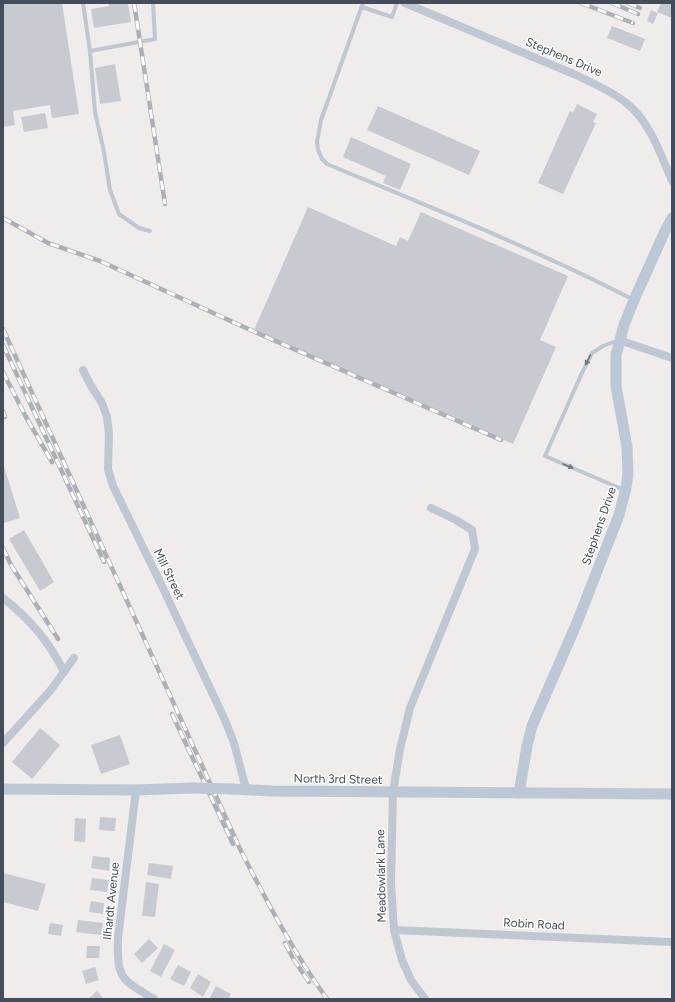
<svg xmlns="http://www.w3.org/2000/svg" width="675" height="1002" viewBox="0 0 675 1002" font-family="Figtree,sans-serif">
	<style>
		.building { fill: #c8cad2 }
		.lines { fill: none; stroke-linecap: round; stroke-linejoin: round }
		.lane { stroke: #bec7d2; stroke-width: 4 }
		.street { stroke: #bec7d2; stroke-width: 8 }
		.secondary { stroke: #bdc8d6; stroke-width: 11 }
		.rail-casing { stroke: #adb1b7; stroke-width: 4.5 }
		.rail { stroke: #fff; stroke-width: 3; stroke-dasharray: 9; stroke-linecap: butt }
		.secondary-bridge { stroke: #bdc8d6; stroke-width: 11 }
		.oneway { fill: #6f7884 }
		.labels { text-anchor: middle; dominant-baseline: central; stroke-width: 3; stroke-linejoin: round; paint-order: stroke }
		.street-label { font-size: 12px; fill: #444e5a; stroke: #fff }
	</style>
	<rect width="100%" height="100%" fill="#efeceb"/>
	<g class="building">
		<path d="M 3,3 L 62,3 L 79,114 L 52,118 L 50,105 L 13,111 L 15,125 L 3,127 Z"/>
		<path d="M 108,3 L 118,3 L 118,4 L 128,3 L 131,22 L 94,28 L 91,9 L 109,6 Z"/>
		<path d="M 661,3 L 672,3 L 672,18 L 657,12 Z"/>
		<path d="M 651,10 L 658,13 L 653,24 L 647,21 Z"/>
		<path d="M 612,26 L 645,39 L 640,51 L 607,38 Z"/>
		<path d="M 115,64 L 121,101 L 100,104 L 95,68 Z"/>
		<path d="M 577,104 L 597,114 L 593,122 L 596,123 L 563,194 L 538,183 L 570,111 L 573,113 Z"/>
		<path d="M 378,106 L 480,151 L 469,175 L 367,130 Z"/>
		<path d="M 45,113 L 48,128 L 24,132 L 21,117 Z"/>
		<path d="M 351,137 L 411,164 L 400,190 L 383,183 L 386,176 L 343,157 Z"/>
		<path d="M 308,207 L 396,246 L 400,237 L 408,241 L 421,212 L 568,276 L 540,340 L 556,347 L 513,444 L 254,330 Z"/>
		<path d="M 3,463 L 20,518 L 4,523 L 3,522 Z"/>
		<path d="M 24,530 L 54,582 L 40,591 L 9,539 Z"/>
		<path d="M 40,728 L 60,745 L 32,779 L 12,762 Z"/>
		<path d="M 120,735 L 130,764 L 101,774 L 91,745 Z"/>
		<path d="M 100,817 L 116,818 L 115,831 L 99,830 Z"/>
		<path d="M 75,818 L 86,819 L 85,842 L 74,841 Z"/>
		<path d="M 93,856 L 110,858 L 109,871 L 91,868 Z"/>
		<path d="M 149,863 L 173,866 L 171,879 L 147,875 Z"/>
		<path d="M 3,873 L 46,884 L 38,911 L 3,902 Z"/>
		<path d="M 92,878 L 109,880 L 107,892 L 90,890 Z"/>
		<path d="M 146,882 L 159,884 L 155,917 L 142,916 Z"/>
		<path d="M 91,901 L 104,903 L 103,914 L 89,912 Z"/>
		<path d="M 78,920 L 103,923 L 101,935 L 76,932 Z"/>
		<path d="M 50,923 L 63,925 L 61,936 L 48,934 Z"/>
		<path d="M 149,939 L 158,948 L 142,963 L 134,954 Z"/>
		<path d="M 164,944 L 175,950 L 161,977 L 150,971 Z"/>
		<path d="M 87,946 L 100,946 L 99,958 L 86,958 Z"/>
		<path d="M 178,965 L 191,972 L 184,986 L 170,979 Z"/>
		<path d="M 95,967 L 99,980 L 86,984 L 82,971 Z"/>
		<path d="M 198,974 L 211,982 L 203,997 L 190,988 Z"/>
		<path d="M 216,986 L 231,994 L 228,999 L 209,999 Z"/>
		<path d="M 97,991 L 104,999 L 88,999 Z"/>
	</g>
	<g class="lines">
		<g class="lane">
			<path d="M 83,3 L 90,51 L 155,39 L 153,3"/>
			<path d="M 363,3 L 321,120 L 317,142 L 318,150 L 322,159 L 327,164 C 430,207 535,249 634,300"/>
			<path d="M 362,7 L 392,17 L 397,3"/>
			<path d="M 90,51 L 95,112 L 104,152 L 110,190 L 119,214 L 139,228 L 150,231"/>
			<path d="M 619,340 L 603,346 L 592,353 L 581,375 L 545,456 L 624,490"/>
		</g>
		<g class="street">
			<path d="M 405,3 L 576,75 C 592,83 610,90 625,102 C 650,121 660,153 672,181"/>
			<path d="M 619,340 L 672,358"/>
			<path d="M 83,370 L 91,386 L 102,403 L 107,417 L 109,434 L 108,469 L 113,486 L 160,582 L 225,720 L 234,743 L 246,789"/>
			<path d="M 3,598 C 29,618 50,643 64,672"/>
			<path d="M 3,743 L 50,691 L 74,658"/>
			<path d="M 136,790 L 118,938 C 117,978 120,979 154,999"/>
			<path d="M 394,930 L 672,942"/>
			<path d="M 425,999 L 411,980 L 402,960 L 394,930 L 391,883 L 393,792 L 400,749 L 410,708 L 475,549 L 472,530 L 456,520 L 431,508"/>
		</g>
		<g class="secondary">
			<path d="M 3,789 L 136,790 L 192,788"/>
			<path d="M 232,789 L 272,791 L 672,794"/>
			<path d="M 519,793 L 527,746 L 532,726 L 576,625 L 619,515 L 626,488 L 628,474 L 627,447 L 616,386 L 616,355 L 624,325 L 634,300 L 665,231 L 672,218"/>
		</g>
		<g class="rail-casing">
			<g id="rail">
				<path d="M 134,3 L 165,204"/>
				<path d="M 581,3 L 633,23"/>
				<path d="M 612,3 L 638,14"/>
				<path d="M 628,3 L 640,8"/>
				<path d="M 3,218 L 48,243 L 100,261 L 246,328 L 501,440"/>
				<path d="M 3,329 L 241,851 C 267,902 294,953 327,999"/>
				<path d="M 3,345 L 104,562"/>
				<path d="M 3,372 L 26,417 L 52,462"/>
				<path d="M 3,411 L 5,417"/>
				<path d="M 3,548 L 11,565 L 58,639"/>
				<path d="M 172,714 L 233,844"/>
				<path d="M 285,943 L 294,960 L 309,982"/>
			</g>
		</g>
		<use href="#rail" class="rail"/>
		<path class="secondary-bridge" d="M 192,788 L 232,789"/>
	</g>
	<defs><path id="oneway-solid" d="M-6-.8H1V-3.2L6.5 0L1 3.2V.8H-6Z"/></defs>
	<g class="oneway">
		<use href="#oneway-solid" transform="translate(588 360) rotate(117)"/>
		<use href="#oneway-solid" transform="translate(568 466) rotate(23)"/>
	</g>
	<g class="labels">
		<g class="street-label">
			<text transform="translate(564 57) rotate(23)">Stephens Drive</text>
			<text transform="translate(599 526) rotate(-71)">Stephens Drive</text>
			<text transform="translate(169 574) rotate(64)">Mill Street</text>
			<text transform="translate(338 779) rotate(1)">North 3rd Street</text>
			<text transform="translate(381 876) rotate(-91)">Meadowlark Lane</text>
			<text transform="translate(111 901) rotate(-84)">Ilhardt Avenue</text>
			<text transform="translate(534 924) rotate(3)">Robin Road</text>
		</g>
	</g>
	<rect width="675" height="1002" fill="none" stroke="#444e5a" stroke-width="8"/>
</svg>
